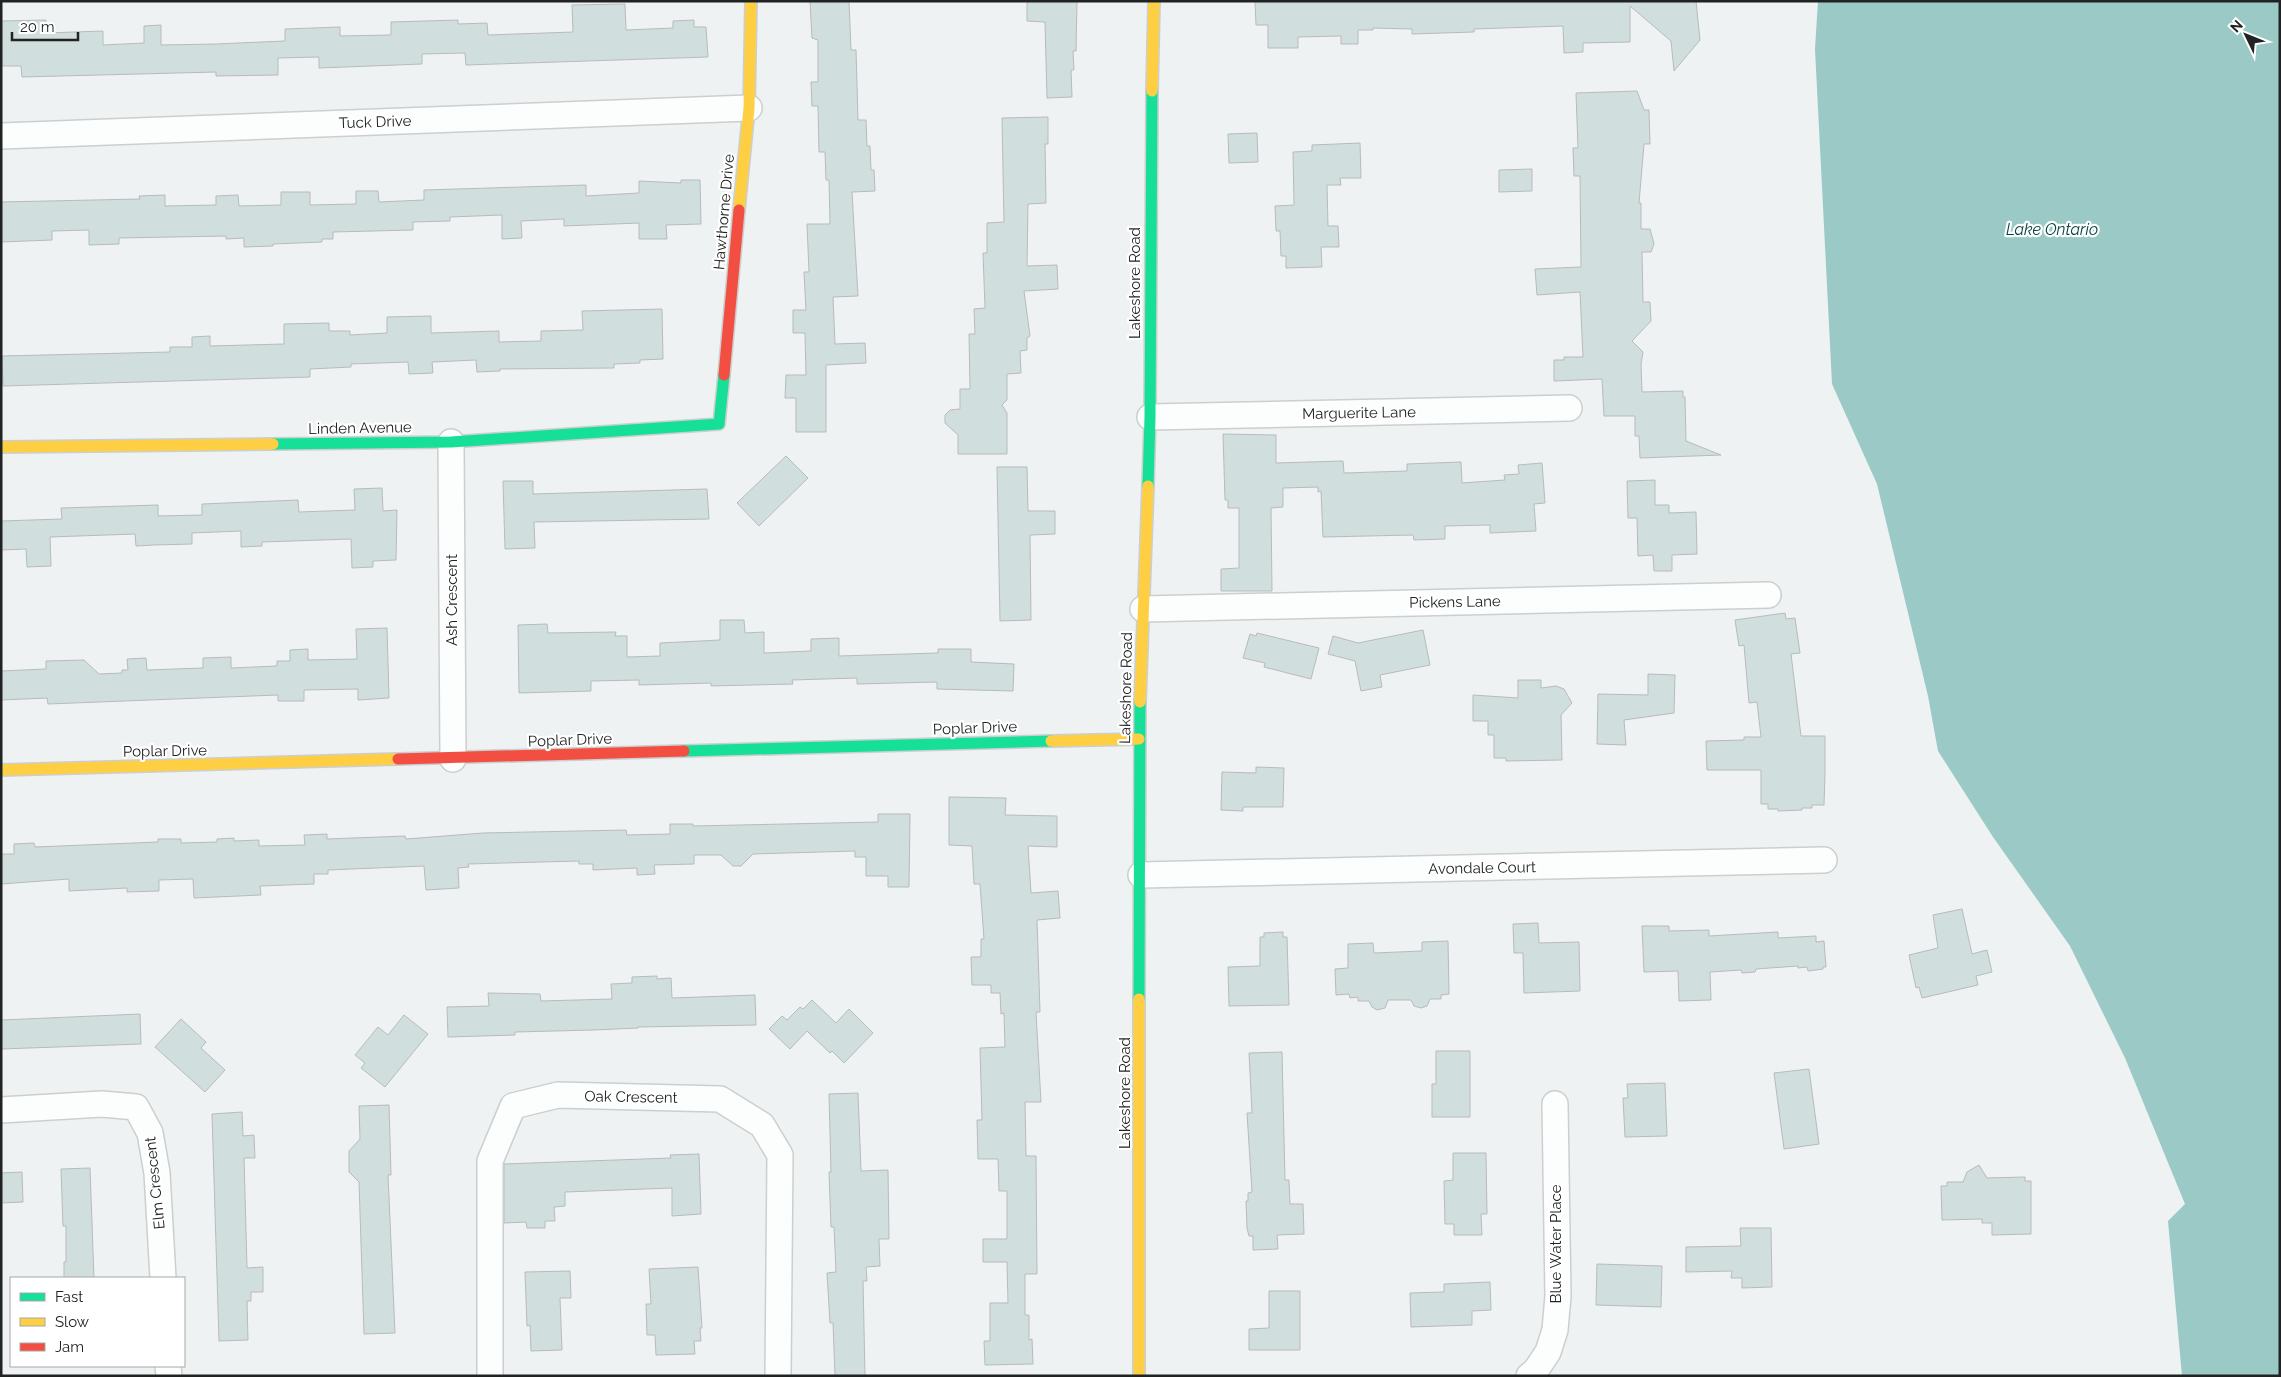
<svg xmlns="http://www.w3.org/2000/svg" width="2281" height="1377" viewBox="0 0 2281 1377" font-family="Raleway,sans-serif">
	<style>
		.water { fill: #9bc9c5 }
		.building { fill: #d0dedd; stroke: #b8bbbb }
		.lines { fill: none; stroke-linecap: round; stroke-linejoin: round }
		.street-casing { stroke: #cccfcf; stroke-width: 28 }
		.fast-casing { stroke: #cccfcf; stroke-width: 14 }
		.slow-casing { stroke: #cccfcf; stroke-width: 14 }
		.jam-casing { stroke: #cccfcf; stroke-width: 14 }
		.street { stroke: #fcfdfd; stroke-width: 25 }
		.fast { stroke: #16e098; stroke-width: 11 }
		.slow { stroke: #ffcf43; stroke-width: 11 }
		.jam { stroke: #f24e42; stroke-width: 11 }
		.labels { text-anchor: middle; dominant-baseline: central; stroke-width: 4.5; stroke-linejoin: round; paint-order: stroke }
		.street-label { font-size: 15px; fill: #202322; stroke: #fff }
		.water-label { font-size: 16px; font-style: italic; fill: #064340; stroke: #fff }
	</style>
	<rect width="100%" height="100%" fill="#eef2f2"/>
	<path class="water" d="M 1818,1 L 2280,1 L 2280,1376 L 2182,1376 L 2168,1221 L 2185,1204 L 2125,1058 L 2070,946 L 1993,837 L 1938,751 L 1928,696 L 1877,484 L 1832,384 L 1815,49 Z"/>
	<g class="building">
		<path d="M 810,1 L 849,1 L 851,50 L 856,50 L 858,120 L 866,120 L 867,146 L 870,146 L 871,170 L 874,170 L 875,191 L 852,192 L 858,296 L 833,297 L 835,344 L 865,343 L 866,363 L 826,365 L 826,432 L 796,432 L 796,398 L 785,398 L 786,375 L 806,375 L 805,333 L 793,333 L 793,310 L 806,310 L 804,272 L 809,272 L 807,224 L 830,224 L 829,180 L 826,180 L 825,152 L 819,152 L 818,106 L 812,106 L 811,82 L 818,82 L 818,40 L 812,38 Z"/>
		<path d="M 1027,1 L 1077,1 L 1076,51 L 1073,51 L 1074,70 L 1071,70 L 1072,97 L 1047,98 L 1045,22 L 1027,21 Z"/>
		<path d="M 1255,1 L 1696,1 L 1700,40 L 1674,71 L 1671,41 L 1630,6 L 1630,42 L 1583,43 L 1583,52 L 1564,53 L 1563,26 L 1474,29 L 1474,32 L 1412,34 L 1412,29 L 1373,28 L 1373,30 L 1358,30 L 1358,44 L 1341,44 L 1341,36 L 1298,37 L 1298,48 L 1268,48 L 1268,25 L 1256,25 Z"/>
		<path d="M 625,4 L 626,30 L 673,28 L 673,21 L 694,20 L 694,27 L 706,27 L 708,57 L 466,65 L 465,53 L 422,54 L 422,64 L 319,68 L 319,57 L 278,58 L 278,75 L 216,76 L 216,72 L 22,77 L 21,66 L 1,66 L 1,21 L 46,20 L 46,33 L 103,31 L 103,45 L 144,43 L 144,26 L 161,25 L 161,45 L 216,44 L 285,41 L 285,29 L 340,27 L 340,36 L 391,35 L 391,22 L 458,20 L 458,24 L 487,23 L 488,35 L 573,32 L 572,5 Z"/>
		<path d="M 1637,91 L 1644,110 L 1649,110 L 1650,144 L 1644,144 L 1639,203 L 1641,203 L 1641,229 L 1650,229 L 1654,244 L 1651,252 L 1642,252 L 1643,302 L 1650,302 L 1651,321 L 1632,341 L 1643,352 L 1641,364 L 1642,392 L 1683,391 L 1683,397 L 1685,397 L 1686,441 L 1721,455 L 1640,458 L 1639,436 L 1635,436 L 1635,416 L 1604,416 L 1602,379 L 1554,381 L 1554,360 L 1564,360 L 1564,357 L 1583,357 L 1580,292 L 1537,295 L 1535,269 L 1581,267 L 1580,176 L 1574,176 L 1573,148 L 1578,148 L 1576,93 Z"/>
		<path d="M 1048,117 L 1048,144 L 1045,144 L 1046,203 L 1028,204 L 1027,266 L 1057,265 L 1058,289 L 1024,291 L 1030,336 L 1027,338 L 1027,350 L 1020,351 L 1021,373 L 1007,374 L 1007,400 L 1002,405 L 1007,413 L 1007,454 L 958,454 L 958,435 L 945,423 L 945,415 L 950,410 L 960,409 L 960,389 L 970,389 L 969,334 L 975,334 L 974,309 L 985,308 L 983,253 L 987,253 L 987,223 L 1004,222 L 1002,118 Z"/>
		<path d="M 1257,133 L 1258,162 L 1229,163 L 1228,134 Z"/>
		<path d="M 1360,143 L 1361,178 L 1340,178 L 1341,185 L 1327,185 L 1328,226 L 1338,226 L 1339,247 L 1321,247 L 1322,267 L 1286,268 L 1286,256 L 1281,256 L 1280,231 L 1276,231 L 1275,206 L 1294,205 L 1293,152 L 1312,151 L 1312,145 Z"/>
		<path d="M 1532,169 L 1532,191 L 1499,192 L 1499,170 Z"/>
		<path d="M 681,180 L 700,180 L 701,224 L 666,225 L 667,239 L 639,239 L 639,223 L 564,226 L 564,219 L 521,221 L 522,238 L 502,239 L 502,215 L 450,217 L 450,221 L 413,222 L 413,230 L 333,232 L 333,239 L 322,239 L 322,242 L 273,244 L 273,246 L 244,247 L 244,238 L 226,239 L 226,236 L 119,238 L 119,244 L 89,245 L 89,230 L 52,231 L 52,240 L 1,242 L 1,202 L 140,199 L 139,196 L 165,195 L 165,206 L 216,205 L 216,196 L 238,195 L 239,206 L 281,205 L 281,192 L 310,192 L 310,205 L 356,204 L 356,191 L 378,191 L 379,202 L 424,200 L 424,190 L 586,185 L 586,196 L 639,193 L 639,181 L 681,183 Z"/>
		<path d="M 662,309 L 663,359 L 640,360 L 640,363 L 614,364 L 614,368 L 500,369 L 500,371 L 477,372 L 476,360 L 432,362 L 433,373 L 409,374 L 408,362 L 351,364 L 351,367 L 310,369 L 310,377 L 3,386 L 2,356 L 170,352 L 170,347 L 192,347 L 192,337 L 210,336 L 210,346 L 284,344 L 284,324 L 329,323 L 329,331 L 350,331 L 350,335 L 387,333 L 387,317 L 431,316 L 431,333 L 499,331 L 499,342 L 541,341 L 541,331 L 583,330 L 582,311 Z"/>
		<path d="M 1223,434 L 1276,435 L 1276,463 L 1343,461 L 1344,473 L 1407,471 L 1407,464 L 1461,462 L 1462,483 L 1505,480 L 1504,475 L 1519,474 L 1518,465 L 1542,463 L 1545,503 L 1534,504 L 1536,531 L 1490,533 L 1490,525 L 1445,526 L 1445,539 L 1414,540 L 1413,535 L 1323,537 L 1321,491 L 1318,492 L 1318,487 L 1283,488 L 1283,507 L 1271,508 L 1272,591 L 1221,591 L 1221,569 L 1239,568 L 1239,508 L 1228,508 L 1228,500 L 1225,500 Z"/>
		<path d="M 786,456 L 808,478 L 759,526 L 737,503 Z"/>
		<path d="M 997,467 L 1027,467 L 1028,511 L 1055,511 L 1055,534 L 1030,535 L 1031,620 L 1000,621 Z"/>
		<path d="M 1655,480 L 1655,505 L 1669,505 L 1669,513 L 1696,512 L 1697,554 L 1672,555 L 1672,571 L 1654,571 L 1653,555 L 1638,556 L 1637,518 L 1628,518 L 1627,481 Z"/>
		<path d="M 503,481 L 533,481 L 533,494 L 707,489 L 709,519 L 534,522 L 535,548 L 505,549 Z"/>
		<path d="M 382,488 L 383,511 L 397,510 L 396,560 L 373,561 L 373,567 L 352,568 L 351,539 L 262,542 L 262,546 L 241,547 L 241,531 L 192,533 L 192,544 L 154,545 L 136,546 L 135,534 L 50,537 L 51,566 L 27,567 L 26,549 L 1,550 L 1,521 L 62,519 L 61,508 L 158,505 L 158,516 L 202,515 L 202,504 L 298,500 L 299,512 L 355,510 L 354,489 Z"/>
		<path d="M 1785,613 L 1786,619 L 1795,618 L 1800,653 L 1791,654 L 1801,736 L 1825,736 L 1825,773 L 1824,805 L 1812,805 L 1812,808 L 1802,808 L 1802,810 L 1778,811 L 1778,809 L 1768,809 L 1768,804 L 1761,804 L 1761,770 L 1707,770 L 1706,741 L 1744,740 L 1744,737 L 1761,737 L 1757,702 L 1749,703 L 1744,645 L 1739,646 L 1735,620 Z"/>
		<path d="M 720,620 L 744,620 L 745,633 L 764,632 L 764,653 L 811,651 L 811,639 L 839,638 L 839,656 L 938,653 L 938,649 L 971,649 L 971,662 L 1014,664 L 1013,691 L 937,689 L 937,682 L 857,684 L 857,678 L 792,680 L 793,684 L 711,686 L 711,683 L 639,685 L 639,680 L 591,681 L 591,691 L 519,693 L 518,625 L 547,624 L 548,633 L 616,632 L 615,636 L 627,636 L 627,657 L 660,656 L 660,643 L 720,640 Z"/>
		<path d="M 387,628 L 389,698 L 358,700 L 358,689 L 304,690 L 304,701 L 278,701 L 278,695 L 48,704 L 47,698 L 1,700 L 1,671 L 46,669 L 46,661 L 84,660 L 99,674 L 122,673 L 122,670 L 128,670 L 127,659 L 146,658 L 147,670 L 203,668 L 203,658 L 231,657 L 231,668 L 277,666 L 277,661 L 290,661 L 290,650 L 308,649 L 308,660 L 357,659 L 356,629 Z"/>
		<path d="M 1423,630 L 1430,665 L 1380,675 L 1382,687 L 1361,691 L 1355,661 L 1328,654 L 1333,636 L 1358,643 Z"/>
		<path d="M 1257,633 L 1319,648 L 1311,679 L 1264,667 L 1265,663 L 1243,658 L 1250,634 L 1256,636 Z"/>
		<path d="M 1648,674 L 1675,675 L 1674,713 L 1624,720 L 1626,745 L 1597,744 L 1598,694 L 1648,695 Z"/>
		<path d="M 1518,680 L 1541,680 L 1541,688 L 1556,686 L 1564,689 L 1572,703 L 1561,715 L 1562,760 L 1506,761 L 1506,758 L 1494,758 L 1494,735 L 1488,735 L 1488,721 L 1473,721 L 1473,695 L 1518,698 Z"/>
		<path d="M 1256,767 L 1284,768 L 1283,807 L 1243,807 L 1243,811 L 1221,810 L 1222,772 L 1256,773 Z"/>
		<path d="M 949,797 L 1006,798 L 1005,815 L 1057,816 L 1057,847 L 1028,846 L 1031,893 L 1058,891 L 1060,918 L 1037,920 L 1040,1012 L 1036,1012 L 1041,1102 L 1025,1102 L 1026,1156 L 1036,1156 L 1037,1274 L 1025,1274 L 1025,1315 L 1029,1315 L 1029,1340 L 1032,1339 L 1033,1364 L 985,1365 L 984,1341 L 990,1341 L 990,1303 L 1008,1303 L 1007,1262 L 983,1262 L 983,1239 L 1007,1239 L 1007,1191 L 999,1191 L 998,1159 L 978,1159 L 977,1120 L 982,1120 L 980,1048 L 1005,1047 L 1004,1013 L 1001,1014 L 1000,993 L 991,993 L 991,985 L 972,985 L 971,957 L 981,957 L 981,939 L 984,939 L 980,884 L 974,884 L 972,846 L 949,845 Z"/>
		<path d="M 878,814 L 910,814 L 909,887 L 888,887 L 888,876 L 866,876 L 866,857 L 855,857 L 855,851 L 753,854 L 741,866 L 733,866 L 721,855 L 694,855 L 694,864 L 654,865 L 655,874 L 637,875 L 637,868 L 593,870 L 593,864 L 579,864 L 579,861 L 468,864 L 469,867 L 458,868 L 459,888 L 426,890 L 424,866 L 328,870 L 328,874 L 314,874 L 314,884 L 260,886 L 261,895 L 194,898 L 193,879 L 159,880 L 159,891 L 127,892 L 127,888 L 69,891 L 69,879 L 1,884 L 1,854 L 14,854 L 14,844 L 34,843 L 35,847 L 158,842 L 158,839 L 181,839 L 181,843 L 217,842 L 217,839 L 234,838 L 234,841 L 259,840 L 259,846 L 305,845 L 304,835 L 327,834 L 327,839 L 405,836 L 406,839 L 483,833 L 626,830 L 627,835 L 670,834 L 670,824 L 693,824 L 693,826 L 878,822 Z"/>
		<path d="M 1962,909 L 1972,954 L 1987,950 L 1992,972 L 1976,976 L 1978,985 L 1922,998 L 1919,987 L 1916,988 L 1909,955 L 1938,948 L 1933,915 Z"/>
		<path d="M 1538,923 L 1539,943 L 1579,942 L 1580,991 L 1524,993 L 1523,953 L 1514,953 L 1513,924 Z"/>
		<path d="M 1642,926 L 1669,926 L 1669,931 L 1709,930 L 1709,936 L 1778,932 L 1778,938 L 1816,936 L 1816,942 L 1824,941 L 1826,967 L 1823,967 L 1823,969 L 1808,971 L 1807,967 L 1798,968 L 1798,966 L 1756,969 L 1755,972 L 1742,973 L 1741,970 L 1710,972 L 1711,1000 L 1679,1001 L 1678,971 L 1644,972 Z"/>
		<path d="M 1283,932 L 1283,937 L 1287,937 L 1289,1005 L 1229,1006 L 1228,967 L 1260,966 L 1260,937 L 1264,937 L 1264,933 Z"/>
		<path d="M 1448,941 L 1449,994 L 1441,995 L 1441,999 L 1430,999 L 1427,1006 L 1421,1008 L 1414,1006 L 1411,1000 L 1388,1000 L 1385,1008 L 1377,1010 L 1372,1007 L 1369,1001 L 1358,1001 L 1358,997 L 1350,998 L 1349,994 L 1336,995 L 1335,969 L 1348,968 L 1348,944 L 1373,943 L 1374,953 L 1422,951 L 1422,942 Z"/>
		<path d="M 657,976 L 657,979 L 671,978 L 672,998 L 755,995 L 756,1025 L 638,1027 L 638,1028 L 594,1030 L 515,1032 L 515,1035 L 448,1037 L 447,1007 L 489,1006 L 488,993 L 540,994 L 541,1001 L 612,999 L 611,984 L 632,983 L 632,977 Z"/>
		<path d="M 812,1000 L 836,1023 L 849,1009 L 873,1033 L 844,1063 L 832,1051 L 830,1053 L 807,1031 L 790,1049 L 769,1029 L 782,1016 L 787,1020 L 800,1007 L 803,1009 Z"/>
		<path d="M 140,1014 L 141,1044 L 1,1049 L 1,1020 Z"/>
		<path d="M 404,1015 L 428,1034 L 385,1087 L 361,1068 L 365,1063 L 355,1055 L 378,1027 L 388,1035 Z"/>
		<path d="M 181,1019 L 206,1042 L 201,1048 L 225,1070 L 205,1092 L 155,1047 Z"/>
		<path d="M 1436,1051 L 1470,1051 L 1470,1117 L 1432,1117 L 1432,1084 L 1436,1084 Z"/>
		<path d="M 1282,1052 L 1285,1180 L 1289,1180 L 1290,1204 L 1303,1204 L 1304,1234 L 1277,1235 L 1278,1249 L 1253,1250 L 1253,1236 L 1249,1236 L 1247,1228 L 1246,1201 L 1248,1201 L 1248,1193 L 1252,1192 L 1247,1113 L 1252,1113 L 1249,1053 Z"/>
		<path d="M 1809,1069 L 1819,1144 L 1784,1149 L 1774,1073 Z"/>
		<path d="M 1665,1083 L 1667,1136 L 1625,1137 L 1623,1098 L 1628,1098 L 1627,1084 Z"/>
		<path d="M 858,1093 L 861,1171 L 888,1170 L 889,1239 L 879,1239 L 880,1266 L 866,1267 L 867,1281 L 863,1281 L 865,1376 L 835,1376 L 833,1323 L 830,1323 L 827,1273 L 836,1272 L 834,1227 L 831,1227 L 829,1172 L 831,1172 L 829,1094 Z"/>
		<path d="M 389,1105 L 391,1175 L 388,1175 L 395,1333 L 364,1334 L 359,1182 L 349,1172 L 349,1151 L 360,1139 L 359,1106 Z"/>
		<path d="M 242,1112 L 243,1136 L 254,1135 L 255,1158 L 244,1158 L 247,1268 L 263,1267 L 263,1292 L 251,1292 L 251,1301 L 247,1301 L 248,1340 L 219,1341 L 212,1114 Z"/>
		<path d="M 1453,1153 L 1486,1153 L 1487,1214 L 1481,1214 L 1482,1235 L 1454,1235 L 1454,1224 L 1445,1224 L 1444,1181 L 1453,1180 Z"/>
		<path d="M 699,1154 L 701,1214 L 672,1216 L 672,1188 L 565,1192 L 565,1206 L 554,1207 L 555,1221 L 545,1221 L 545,1228 L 527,1228 L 526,1222 L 504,1223 L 504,1164 L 671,1158 L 670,1155 Z"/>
		<path d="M 1979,1165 L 1987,1178 L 2025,1177 L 2025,1181 L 2031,1181 L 2031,1234 L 1992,1235 L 1992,1223 L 1982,1223 L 1982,1219 L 1942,1220 L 1941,1186 L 1947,1186 L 1947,1182 L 1963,1182 L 1967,1172 Z"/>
		<path d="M 90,1168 L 94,1278 L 64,1278 L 64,1262 L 66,1262 L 66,1226 L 63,1226 L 61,1169 Z"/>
		<path d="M 22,1172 L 23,1202 L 1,1203 L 1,1173 Z"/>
		<path d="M 1740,1228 L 1771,1228 L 1772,1287 L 1742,1288 L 1742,1278 L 1731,1278 L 1732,1271 L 1686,1272 L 1686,1247 L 1741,1246 Z"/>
		<path d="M 1597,1264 L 1662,1266 L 1661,1307 L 1596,1305 Z"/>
		<path d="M 698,1267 L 702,1328 L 700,1328 L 701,1341 L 694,1341 L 695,1354 L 656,1355 L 655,1335 L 647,1335 L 646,1304 L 651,1304 L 649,1269 Z"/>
		<path d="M 570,1271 L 571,1298 L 560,1298 L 562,1350 L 531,1351 L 530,1325 L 527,1326 L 525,1272 Z"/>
		<path d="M 1490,1282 L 1491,1310 L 1472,1311 L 1472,1325 L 1411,1327 L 1410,1293 L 1444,1292 L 1444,1284 Z"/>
		<path d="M 1269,1291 L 1300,1291 L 1300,1350 L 1249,1350 L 1249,1329 L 1269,1328 Z"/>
	</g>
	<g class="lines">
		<g class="street-casing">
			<g id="street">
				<path d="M 1,136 L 749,108"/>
				<path d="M 1150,417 L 1569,408"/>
				<path d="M 451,442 L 453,759"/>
				<path d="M 1143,609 L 1768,595"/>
				<path d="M 1141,875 L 1824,860"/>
				<path d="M 1,1110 L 102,1104 L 136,1107 L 150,1133 L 157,1173 L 163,1278"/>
				<path d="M 168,1366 L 169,1376"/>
				<path d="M 490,1376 L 490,1161 L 513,1106 L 558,1095 L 720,1099 L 762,1125 L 780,1155 L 778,1376"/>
				<path d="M 1529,1376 L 1536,1370 L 1548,1352 L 1555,1330 L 1558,1296 L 1555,1104"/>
			</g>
		</g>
		<g class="fast-casing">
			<g id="fast">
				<path d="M 273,444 L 451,442 L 719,424 L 724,375"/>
				<path d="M 1148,486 L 1150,417 L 1152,91"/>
				<path d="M 684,751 L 1051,741"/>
				<path d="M 1139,999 L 1140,702"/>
			</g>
		</g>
		<g class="slow-casing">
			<g id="slow">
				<path d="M 1152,91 L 1154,1"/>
				<path d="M 739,210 L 749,108 L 751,1"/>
				<path d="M 1,447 L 273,444"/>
				<path d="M 1140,702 L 1148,486"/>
				<path d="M 1051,741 L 1139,739"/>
				<path d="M 1,770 L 398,759"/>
				<path d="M 1139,999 L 1139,1376"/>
			</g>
		</g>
		<g class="jam-casing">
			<g id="jam">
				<path d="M 724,375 L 739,210"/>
				<path d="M 398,759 L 684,751"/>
			</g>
		</g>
		<use href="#street" class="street"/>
		<use href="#fast" class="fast"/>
		<use href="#slow" class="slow"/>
		<use href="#jam" class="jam"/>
	</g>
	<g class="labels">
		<g class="street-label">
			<text transform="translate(375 122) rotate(-2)">Tuck Drive</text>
			<text transform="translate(724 212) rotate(-85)">Hawthorne Drive</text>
			<text transform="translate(1135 283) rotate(-90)">Lakeshore Road</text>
			<text transform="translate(1359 413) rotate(-1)">Marguerite Lane</text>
			<text transform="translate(360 428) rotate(-1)">Linden Avenue</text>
			<text transform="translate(452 600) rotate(-90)">Ash Crescent</text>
			<text transform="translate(1455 602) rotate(-1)">Pickens Lane</text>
			<text transform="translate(1126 688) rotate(-89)">Lakeshore Road</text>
			<text transform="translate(975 728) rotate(-2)">Poplar Drive</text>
			<text transform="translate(570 740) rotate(-2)">Poplar Drive</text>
			<text transform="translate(165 751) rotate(-1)">Poplar Drive</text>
			<text transform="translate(1482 868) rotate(-1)">Avondale Court</text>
			<text transform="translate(1125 1093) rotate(-90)">Lakeshore Road</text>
			<text transform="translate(631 1097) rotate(1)">Oak Crescent</text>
			<text transform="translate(155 1183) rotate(-96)">Elm Crescent</text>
			<text transform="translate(1556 1244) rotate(-90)">Blue Water Place</text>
		</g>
		<g class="water-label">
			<text x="2052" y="229">Lake Ontario</text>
		</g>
	</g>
	<rect width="2281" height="1377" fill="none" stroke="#202322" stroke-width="5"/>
	<rect x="10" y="1277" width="175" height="90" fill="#ffffff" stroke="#a6a7a7"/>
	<rect x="20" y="1293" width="25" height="8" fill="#16e098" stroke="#a6a7a7"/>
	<text x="55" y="1302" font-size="15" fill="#202322">Fast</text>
	<rect x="20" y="1318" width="25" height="8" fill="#ffcf43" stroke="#a6a7a7"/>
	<text x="55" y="1327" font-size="15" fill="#202322">Slow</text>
	<rect x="20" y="1343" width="25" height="8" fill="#f24e42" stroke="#a6a7a7"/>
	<text x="55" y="1352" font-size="15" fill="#202322">Jam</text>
	<g transform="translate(2246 35) rotate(313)" stroke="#ffffff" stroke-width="4" paint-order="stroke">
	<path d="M0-4L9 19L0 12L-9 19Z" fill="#202322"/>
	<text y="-8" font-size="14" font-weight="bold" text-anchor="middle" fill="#202322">N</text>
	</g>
	<path d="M12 32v8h66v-8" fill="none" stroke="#202322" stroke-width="2.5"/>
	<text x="20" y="32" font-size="15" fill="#202322" stroke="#ffffff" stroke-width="4" paint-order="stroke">20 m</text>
</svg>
